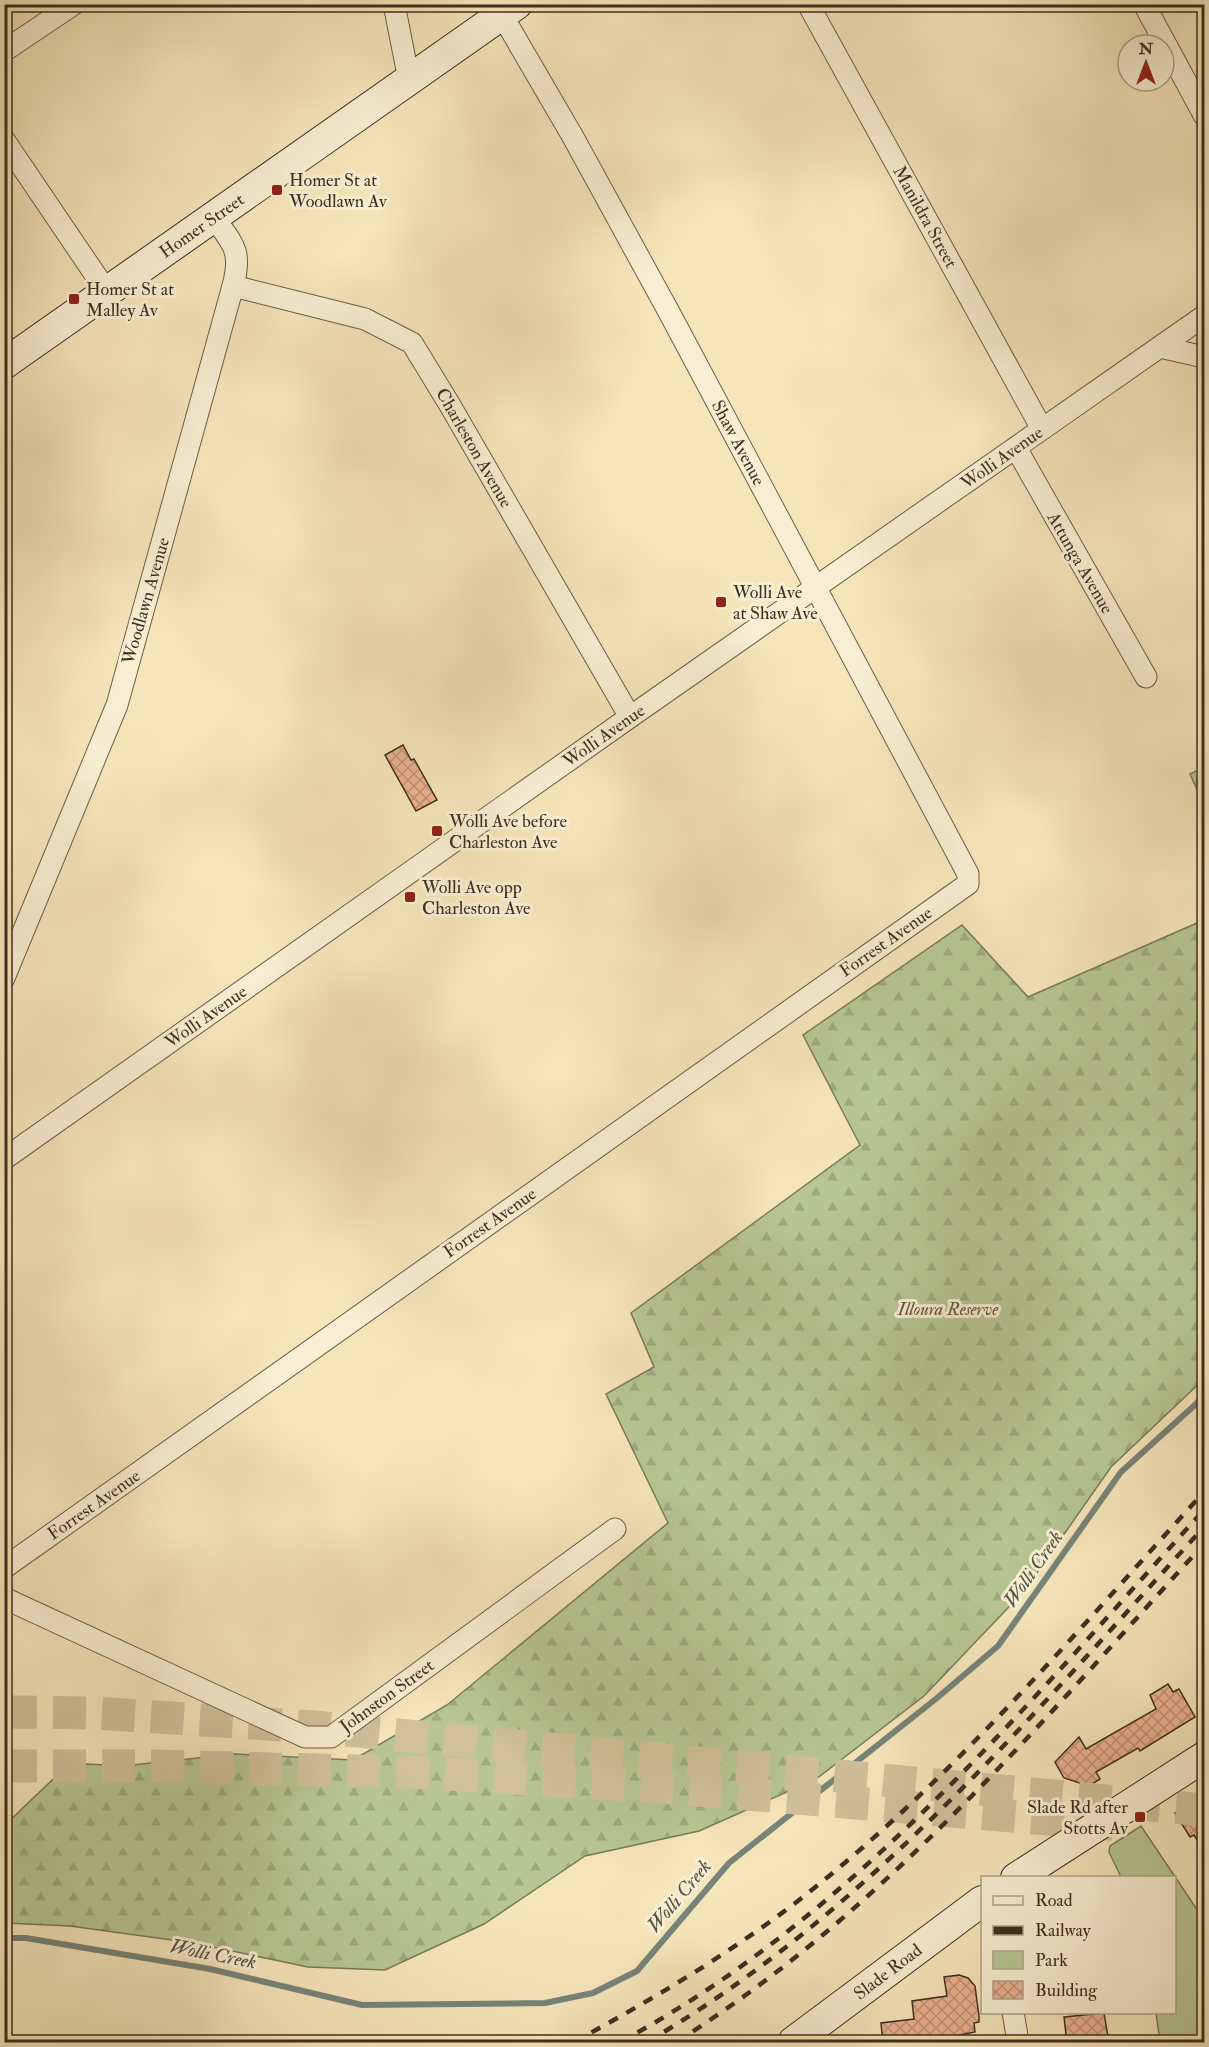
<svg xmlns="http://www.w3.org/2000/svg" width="1209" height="2047" viewBox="0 0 1209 2047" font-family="'IM FELL Double Pica',serif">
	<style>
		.green { fill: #b7c694; stroke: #7a7a5a; stroke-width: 1.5 }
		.forest { fill: url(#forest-firs); stroke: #7a7a5a; stroke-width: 1.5 }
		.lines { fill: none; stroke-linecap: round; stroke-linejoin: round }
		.stream { stroke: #778479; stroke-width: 6 }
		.building { fill: url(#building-cross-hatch); stroke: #3e2e21; stroke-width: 1.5 }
		.highway-tunnel { stroke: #d0c19b; stroke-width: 33; stroke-dasharray: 33 16; stroke-linecap: butt }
		.street-casing { stroke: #6c5c47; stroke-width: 23 }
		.secondary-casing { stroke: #3e2e21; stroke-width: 32 }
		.street { stroke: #f8efd2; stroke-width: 21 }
		.secondary { stroke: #f8efd2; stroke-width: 30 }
		.rail { stroke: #3e2e21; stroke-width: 4.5; stroke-dasharray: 10 10; stroke-linecap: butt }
		.poi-dot { fill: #8f2418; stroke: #f8efd2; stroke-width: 2 }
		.labels { text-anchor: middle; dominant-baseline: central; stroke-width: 6; stroke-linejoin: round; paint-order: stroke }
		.poi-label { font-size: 18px; fill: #3e2e21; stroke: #f8efd2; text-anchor: start }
		.street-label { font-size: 18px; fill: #3e2e21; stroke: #f8efd2 }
		.park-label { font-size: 18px; font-style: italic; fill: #5c543e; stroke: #f8efd2 }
		.water-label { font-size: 20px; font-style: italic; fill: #565246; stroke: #f8efd2 }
	</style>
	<defs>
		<pattern id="forest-firs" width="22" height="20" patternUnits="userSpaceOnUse" patternTransform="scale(1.5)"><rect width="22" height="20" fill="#b7c694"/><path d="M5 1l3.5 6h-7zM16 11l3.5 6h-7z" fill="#9eaa7f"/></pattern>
		<pattern id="building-cross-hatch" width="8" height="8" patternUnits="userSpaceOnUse" patternTransform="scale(1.5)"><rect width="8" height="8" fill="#ebb18f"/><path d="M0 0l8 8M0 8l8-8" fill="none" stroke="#c09074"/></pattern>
	</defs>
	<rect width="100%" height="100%" fill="#f5e6ba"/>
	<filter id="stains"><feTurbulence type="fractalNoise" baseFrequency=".00333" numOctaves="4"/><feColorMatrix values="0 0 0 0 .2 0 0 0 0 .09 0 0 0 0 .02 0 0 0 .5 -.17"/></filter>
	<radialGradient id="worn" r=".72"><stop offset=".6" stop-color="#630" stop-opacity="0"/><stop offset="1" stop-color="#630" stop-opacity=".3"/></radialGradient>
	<path class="green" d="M 1141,1826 L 1204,1920 L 1204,2042 L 1160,2042 L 1156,2013 L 1174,2012 L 1174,1878 L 1121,1877 L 1109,1852 L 1110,1846 Z"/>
	<g class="forest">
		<path d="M 1204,767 L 1204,805 L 1190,774 Z"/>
		<path d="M 1204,920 L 1204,1379 L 1111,1467 L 1025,1590 L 924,1696 L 816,1779 L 699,1831 L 585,1856 L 484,1924 L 385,1970 L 308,1967 L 194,1943 L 70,1926 L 5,1923 L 5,1825 L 70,1763 L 123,1766 L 235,1754 L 353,1760 L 447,1705 L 668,1523 L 606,1394 L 654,1367 L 631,1313 L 860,1145 L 803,1035 L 962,925 L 1028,997 Z"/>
	</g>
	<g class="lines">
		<path class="stream" d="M 4,1938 L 26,1938 L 210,1969 L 362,2005 L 545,2003 L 593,1993 L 637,1971 L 729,1863 L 937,1698 L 998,1646 L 1121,1472 L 1196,1404 L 1204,1394"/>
	</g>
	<g class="building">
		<path d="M 403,745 L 411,760 L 414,759 L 437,800 L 416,811 L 385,755 Z"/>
		<path d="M 1168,1684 L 1173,1692 L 1179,1689 L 1195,1717 L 1140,1751 L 1138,1748 L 1096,1772 L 1100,1779 L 1089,1786 L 1064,1778 L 1055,1762 L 1079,1737 L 1086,1749 L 1156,1709 L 1150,1695 Z"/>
		<path d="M 1204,1796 L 1204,1851 L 1194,1835 L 1190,1837 L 1175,1813 Z"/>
		<path d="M 959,1975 L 968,1978 L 975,1986 L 979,2016 L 979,2022 L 974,2023 L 975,2032 L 959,2035 L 960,2040 L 944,2043 L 883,2043 L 881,2023 L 914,2019 L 912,2001 L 947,1996 L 944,1977 Z"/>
		<path d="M 1104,2013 L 1108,2037 L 1067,2043 L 1064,2017 Z"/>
	</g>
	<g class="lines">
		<g class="highway-tunnel">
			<path d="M 4,1712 L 94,1713 L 314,1727 L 1204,1810"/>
			<path d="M 4,1766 L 153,1766 L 434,1773 L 687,1789 L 1119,1825"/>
		</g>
		<g class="street-casing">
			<g id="street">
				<path d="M 394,4 L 409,80"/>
				<path d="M 808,4 L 1042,429"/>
				<path d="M 1144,4 L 1204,115"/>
				<path d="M 4,51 L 74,4"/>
				<path d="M 4,140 L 107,292"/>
				<path d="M 233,286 L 365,319 L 412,343 L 451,407 L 630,717"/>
				<path d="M 1160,347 L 1204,357"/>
				<path d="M 1016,448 L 1146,677"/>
				<path d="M 4,978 L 117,705 L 233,286 C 242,251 234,245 214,218"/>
				<path d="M 4,1159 L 630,717 L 1204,316"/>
				<path d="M 4,1568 L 968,884 L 968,874 L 670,314 L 573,137 L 502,15"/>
				<path d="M 4,1598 L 305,1737 L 331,1737 L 615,1529"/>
				<path d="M 1013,2012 L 1018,2042"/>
			</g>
		</g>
		<g class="secondary-casing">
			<g id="secondary">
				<path d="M 4,364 L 517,4"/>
				<path d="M 1016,1878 L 1204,1757"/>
				<path d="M 793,2042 L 982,1901"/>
			</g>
		</g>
		<use href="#street" class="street"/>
		<use href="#secondary" class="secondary"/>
		<g class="rail">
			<path d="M 574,2042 C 653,1999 731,1953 803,1897 C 953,1779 1076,1632 1204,1492"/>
			<path d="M 620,2042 C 854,1917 1028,1703 1204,1510"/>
			<path d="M 647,2042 C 868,1913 1033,1714 1204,1527"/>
			<path d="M 676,2042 C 883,1913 1041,1722 1204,1544"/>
		</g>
	</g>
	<g class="poi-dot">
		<rect x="271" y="184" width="12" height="12" rx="3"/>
		<rect x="68" y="293" width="12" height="12" rx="3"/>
		<rect x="715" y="596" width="12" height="12" rx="3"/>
		<rect x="431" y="825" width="12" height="12" rx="3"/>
		<rect x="404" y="891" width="12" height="12" rx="3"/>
		<rect x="1134" y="1811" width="12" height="12" rx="3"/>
	</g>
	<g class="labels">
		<g class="poi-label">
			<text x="289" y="180">Homer St at<tspan x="289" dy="21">Woodlawn Av</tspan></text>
			<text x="86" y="289">Homer St at<tspan x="86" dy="21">Malley Av</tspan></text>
			<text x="733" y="592">Wolli Ave<tspan x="733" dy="21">at Shaw Ave</tspan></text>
			<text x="449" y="821">Wolli Ave before<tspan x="449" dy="21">Charleston Ave</tspan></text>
			<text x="422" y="887">Wolli Ave opp<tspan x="422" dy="21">Charleston Ave</tspan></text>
			<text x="1128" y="1807" text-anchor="end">Slade Rd after<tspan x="1128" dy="21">Stotts Av</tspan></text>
		</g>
		<g class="street-label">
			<text transform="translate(925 217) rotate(61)">Manildra Street</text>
			<text transform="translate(202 226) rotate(-35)">Homer Street</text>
			<text transform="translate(738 443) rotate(62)">Shaw Avenue</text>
			<text transform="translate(474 448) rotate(60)">Charleston Avenue</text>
			<text transform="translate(1002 458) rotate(-35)">Wolli Avenue</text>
			<text transform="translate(1080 563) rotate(60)">Attunga Avenue</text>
			<text transform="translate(146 601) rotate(-74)">Woodlawn Avenue</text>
			<text transform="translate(604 736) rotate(-35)">Wolli Avenue</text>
			<text transform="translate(886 942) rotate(-35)">Forrest Avenue</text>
			<text transform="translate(206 1017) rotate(-35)">Wolli Avenue</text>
			<text transform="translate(490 1223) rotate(-35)">Forrest Avenue</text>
			<text transform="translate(94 1505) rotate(-35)">Forrest Avenue</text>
			<text transform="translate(387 1696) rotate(-36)">Johnston Street</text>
			<text transform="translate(888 1972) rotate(-37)">Slade Road</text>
		</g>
		<g class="park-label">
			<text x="948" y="1309">Illoura Reserve</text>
		</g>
		<g class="water-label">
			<text transform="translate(1033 1569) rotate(-55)">Wolli Creek</text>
			<text transform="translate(679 1896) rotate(-50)">Wolli Creek</text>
			<text transform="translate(213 1954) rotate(11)">Wolli Creek</text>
		</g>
	</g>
	<rect width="1209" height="2047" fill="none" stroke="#f5e6ba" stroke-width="24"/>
	<rect x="6" y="6" width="1197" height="2035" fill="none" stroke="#3e2e21" stroke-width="3"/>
	<rect x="12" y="12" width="1185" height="2023" fill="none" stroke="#3e2e21" stroke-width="1.5"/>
	<rect x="981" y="1876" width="195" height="138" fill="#f8efd2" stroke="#aea28b" stroke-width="1.5"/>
	<rect x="993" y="1896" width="30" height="9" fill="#f8efd2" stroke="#aea28b" stroke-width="1.5"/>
	<text x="1035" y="1906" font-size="18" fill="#3e2e21">Road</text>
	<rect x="993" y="1926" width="30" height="9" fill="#3e2e21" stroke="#aea28b" stroke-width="1.5"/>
	<text x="1035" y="1936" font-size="18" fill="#3e2e21">Railway</text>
	<rect x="993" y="1951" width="30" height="18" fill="#b7c694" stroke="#aea28b" stroke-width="1.5"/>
	<text x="1035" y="1966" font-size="18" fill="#3e2e21">Park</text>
	<rect x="993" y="1981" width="30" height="18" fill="url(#building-cross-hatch)" stroke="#aea28b" stroke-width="1.5"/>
	<text x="1035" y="1996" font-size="18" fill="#3e2e21">Building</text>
	<g transform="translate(1146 63)"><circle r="28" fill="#f8efd2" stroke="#aea28b" stroke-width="1.5"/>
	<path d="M0-4.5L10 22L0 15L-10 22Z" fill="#8f2418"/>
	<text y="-9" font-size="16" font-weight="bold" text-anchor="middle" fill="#3e2e21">N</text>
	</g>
	<rect width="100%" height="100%" filter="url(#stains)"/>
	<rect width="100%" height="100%" fill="url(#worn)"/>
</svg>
